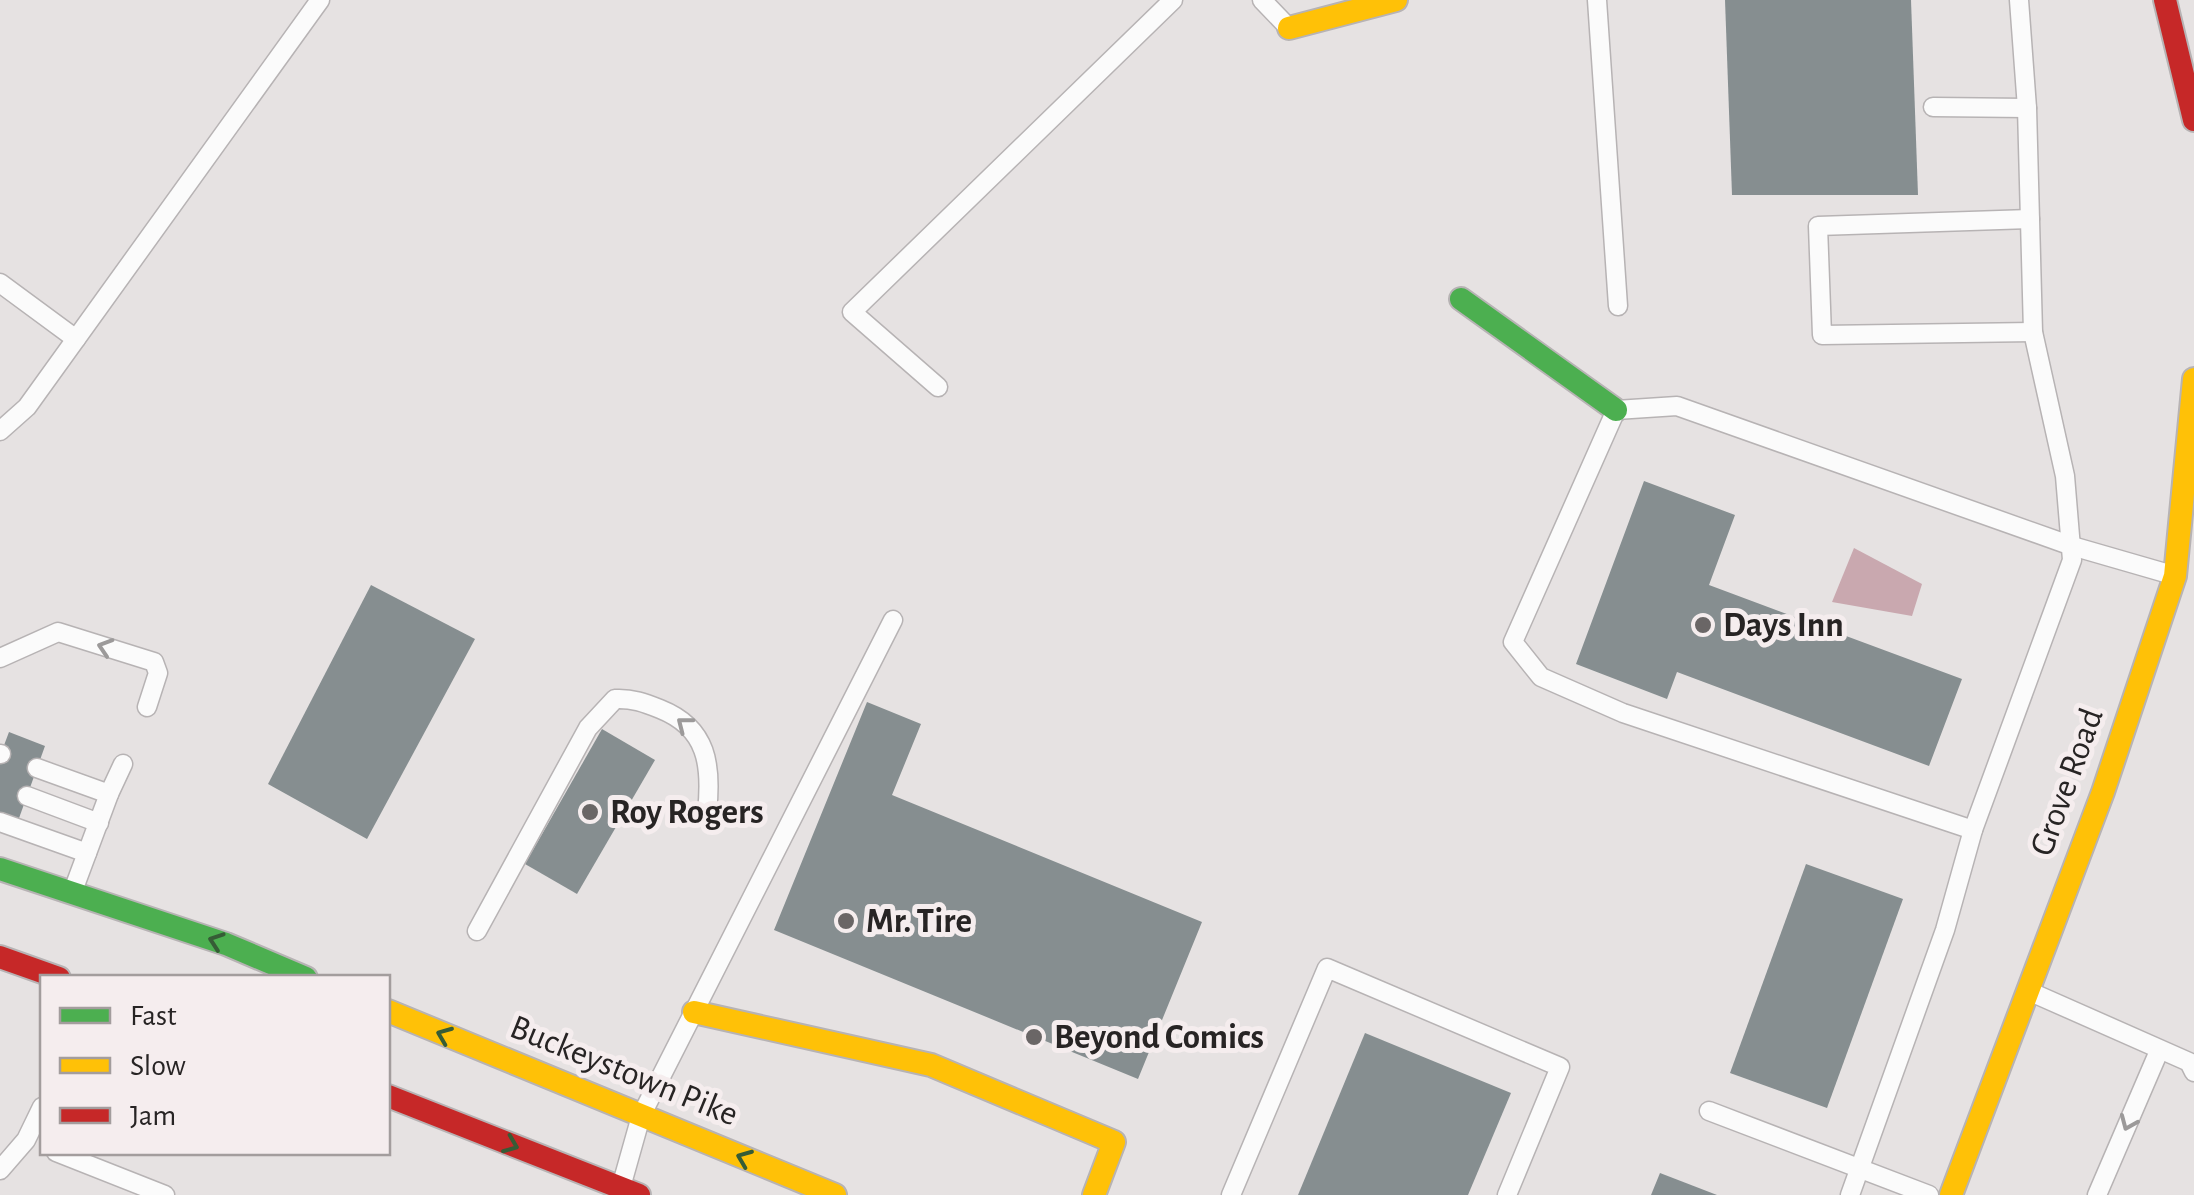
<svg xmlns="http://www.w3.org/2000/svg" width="2194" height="1195" viewBox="0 0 2194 1195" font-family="'Alegreya Sans',sans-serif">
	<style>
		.water { fill: #c9a8af }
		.building { fill: #868e90 }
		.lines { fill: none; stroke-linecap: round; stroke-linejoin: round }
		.lane-casing { stroke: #b7b3b4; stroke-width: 21 }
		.fast-casing { stroke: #b7b3b4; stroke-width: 26 }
		.slow-casing { stroke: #b7b3b4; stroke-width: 26 }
		.jam-casing { stroke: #b7b3b4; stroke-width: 26 }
		.lane { stroke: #fbfbfb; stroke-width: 18 }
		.fast { stroke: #4caf50; stroke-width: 22 }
		.slow { stroke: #ffc107; stroke-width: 22 }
		.jam { stroke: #c62828; stroke-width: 22 }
		.oneway { stroke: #9c9a9a }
		.oneway2 { stroke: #365c36 }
		.poi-dot { fill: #6a6666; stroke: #f5edee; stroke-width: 4 }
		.labels { text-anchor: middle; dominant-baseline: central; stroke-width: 10; stroke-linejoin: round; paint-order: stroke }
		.poi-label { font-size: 35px; font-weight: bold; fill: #272424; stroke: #f5edee; text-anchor: start }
		.street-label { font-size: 35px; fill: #272424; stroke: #f5edee }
	</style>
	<rect width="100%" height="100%" fill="#e6e2e2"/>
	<path class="water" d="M 1854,548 L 1922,584 L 1912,616 L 1832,602 Z"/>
	<g class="building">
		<path d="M 1725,0 L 1911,0 L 1918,195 L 1732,195 Z"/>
		<path d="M 1644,481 L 1735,515 L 1709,585 L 1962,679 L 1929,766 L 1677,672 L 1667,699 L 1576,664 Z"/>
		<path d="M 371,585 L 475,639 L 367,839 L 268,784 Z"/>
		<path d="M 867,702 L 921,724 L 892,795 L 1202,922 L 1138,1079 L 774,930 Z"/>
		<path d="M 602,729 L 655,760 L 577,894 L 525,864 Z"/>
		<path d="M 9,732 L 45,746 L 18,821 L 0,814 L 0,756 Z"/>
		<path d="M 1806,864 L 1903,899 L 1827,1108 L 1730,1073 Z"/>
		<path d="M 1365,1033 L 1511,1093 L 1468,1195 L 1298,1195 Z"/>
		<path d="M 1660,1173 L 1717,1195 L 1651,1195 Z"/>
	</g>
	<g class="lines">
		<g class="lane-casing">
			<g id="lane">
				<path d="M 1262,0 L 1286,25"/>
				<path d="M 1597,0 L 1618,306"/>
				<path d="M 1933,107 L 2027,108"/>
				<path d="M 2030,219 L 1818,226 L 1822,335 L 2033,332"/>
				<path d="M 0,283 L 76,339"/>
				<path d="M 938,387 L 852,312 L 1173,0"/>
				<path d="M 0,431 L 27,407 L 320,0"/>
				<path d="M 0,658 L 58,632 L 154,662 L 158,673 L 147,707"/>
				<path d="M 0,754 L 1,754"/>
				<path d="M 37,768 L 109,794 L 74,888"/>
				<path d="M 109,794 L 123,764"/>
				<path d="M 27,796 L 99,823"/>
				<path d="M 0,822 L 87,853"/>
				<path d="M 1973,830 L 1623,713 L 1541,677 L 1513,642 L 1616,410 L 1677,406 L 2072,546 L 2169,574"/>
				<path d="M 477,931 L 588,728 L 615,699 C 632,698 645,703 660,709 C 708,728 712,766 707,812"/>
				<path d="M 2033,993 L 2189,1062 L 2194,1072"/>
				<path d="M 1709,1111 L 1929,1195"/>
				<path d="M 56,1152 L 165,1195"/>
				<path d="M 0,1170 L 26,1140 L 42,1107"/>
				<path d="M 623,1180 L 641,1116 L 893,620"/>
				<path d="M 1231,1195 L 1327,968 L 1560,1067 L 1507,1195"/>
				<path d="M 1850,1195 L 1945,930 L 1973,830 L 2072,560 L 2065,476 L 2033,332 L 2027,108 L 2019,0"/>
				<path d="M 2097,1195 L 2159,1051"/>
			</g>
		</g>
		<g class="fast-casing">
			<g id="fast">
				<path d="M 1461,299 L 1616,410"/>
				<path d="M 0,869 L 226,944 L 306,978"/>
			</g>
		</g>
		<g class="slow-casing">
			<g id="slow">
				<path d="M 1289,28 L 1396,0"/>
				<path d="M 388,1011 L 835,1195"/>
				<path d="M 694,1012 L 931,1065 L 1114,1142 L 1094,1195"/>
				<path d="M 1951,1195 L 2103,792 L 2175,576 L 2194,379"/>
			</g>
		</g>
		<g class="jam-casing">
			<g id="jam">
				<path d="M 2165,0 L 2194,120"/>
				<path d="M 0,957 L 59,978"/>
				<path d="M 388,1096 L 639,1195"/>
			</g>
		</g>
		<use href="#lane" class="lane"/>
		<use href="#fast" class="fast"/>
		<use href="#slow" class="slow"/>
		<use href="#jam" class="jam"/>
	</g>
	<defs><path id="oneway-chevron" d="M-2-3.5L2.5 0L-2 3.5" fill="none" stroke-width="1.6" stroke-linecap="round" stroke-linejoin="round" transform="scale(2.5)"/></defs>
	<g class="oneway">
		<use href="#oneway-chevron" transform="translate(105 647) rotate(-162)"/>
		<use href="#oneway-chevron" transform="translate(684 724) rotate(-142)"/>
		<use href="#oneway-chevron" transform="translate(2128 1123) rotate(113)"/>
	</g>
	<g class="oneway2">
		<use href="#oneway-chevron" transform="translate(216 941) rotate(-161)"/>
		<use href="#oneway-chevron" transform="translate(444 1035) rotate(-158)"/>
		<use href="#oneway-chevron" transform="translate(511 1145) rotate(22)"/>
		<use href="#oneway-chevron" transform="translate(744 1158) rotate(-158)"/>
	</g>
	<g class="poi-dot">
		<circle cx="1703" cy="625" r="10"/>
		<circle cx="590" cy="812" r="10"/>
		<circle cx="846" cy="921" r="10"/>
		<circle cx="1034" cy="1037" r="10"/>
	</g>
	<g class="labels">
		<g class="poi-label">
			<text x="1723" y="625">Days Inn</text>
			<text x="610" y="812">Roy Rogers</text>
			<text x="866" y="921">Mr. Tire</text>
			<text x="1054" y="1037">Beyond Comics</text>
		</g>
		<g class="street-label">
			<text transform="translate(2067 782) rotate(-70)">Grove Road</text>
			<text transform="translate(624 1071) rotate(22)">Buckeystown Pike</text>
		</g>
	</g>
	<rect x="40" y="975" width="350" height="180" fill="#f5edee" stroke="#a39d9d" stroke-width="2.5"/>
	<rect x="60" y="1008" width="50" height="15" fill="#4caf50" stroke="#a39d9d" stroke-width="2.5"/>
	<text x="130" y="1025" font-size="30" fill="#272424">Fast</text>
	<rect x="60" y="1058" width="50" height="15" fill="#ffc107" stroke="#a39d9d" stroke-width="2.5"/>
	<text x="130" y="1075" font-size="30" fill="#272424">Slow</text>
	<rect x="60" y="1108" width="50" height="15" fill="#c62828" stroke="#a39d9d" stroke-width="2.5"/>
	<text x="130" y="1125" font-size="30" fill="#272424">Jam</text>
</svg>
